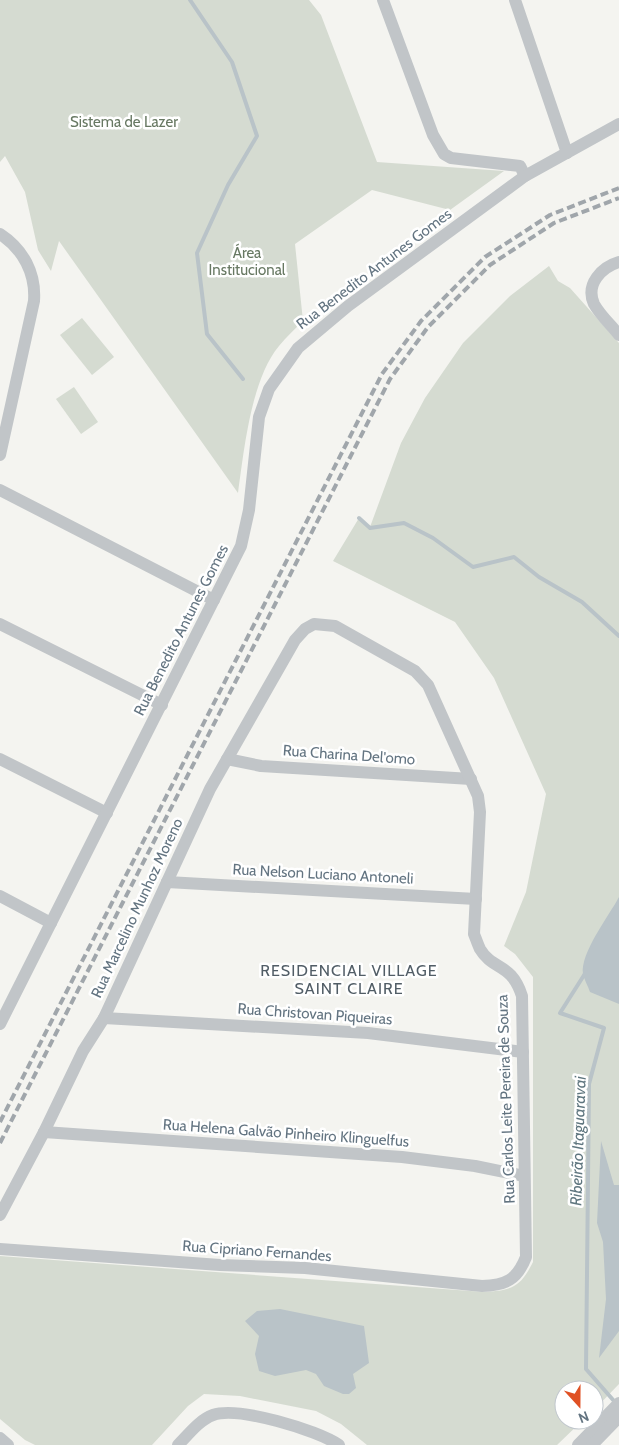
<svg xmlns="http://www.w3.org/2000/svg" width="619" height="1445" viewBox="0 0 619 1445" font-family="Cabin,sans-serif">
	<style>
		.green { fill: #d5dbd1 }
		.water { fill: #b9c3c8 }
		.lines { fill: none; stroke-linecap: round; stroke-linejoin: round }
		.stream { stroke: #b9c3c8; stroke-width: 4 }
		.minor { stroke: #c1c5c8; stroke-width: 12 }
		.rail { stroke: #a0a6ab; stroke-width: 4; stroke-dasharray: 8 4; stroke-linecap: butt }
		.labels { text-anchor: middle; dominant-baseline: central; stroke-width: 5; stroke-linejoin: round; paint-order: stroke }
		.park-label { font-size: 15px; fill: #677862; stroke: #fff }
		.street-label { font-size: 15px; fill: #637481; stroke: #fff }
		.neighbourhood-label { font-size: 16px; letter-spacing: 1px; fill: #515d66; stroke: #fff }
		.water-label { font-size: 16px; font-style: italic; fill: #5f767f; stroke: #fff }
	</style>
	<rect width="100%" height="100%" fill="#f4f4f0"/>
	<g class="green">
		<path d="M 0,0 L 309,0 L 321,15 L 377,162 L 504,171 L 450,210 L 372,190 L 295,244 L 303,321 C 295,329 286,337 279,346 C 251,379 244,451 238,493 L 59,241 L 51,271 L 38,250 L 25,192 L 5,156 L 0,162 Z"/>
		<path d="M 549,266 L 558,281 L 570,288 L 619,343 L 619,1384 L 594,1410 L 594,1390 L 564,1390 L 564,1420 L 583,1420 L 557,1445 L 367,1445 L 341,1424 L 316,1411 L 240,1396 L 204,1394 L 188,1406 L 152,1445 L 35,1445 L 25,1440 L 0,1419 L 0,1256 L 484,1292 C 512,1290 520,1288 533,1262 L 533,977 L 515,954 L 504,946 L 526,892 L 546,794 L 494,678 L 455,622 L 333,561 L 359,518 L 370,527 L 401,443 L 425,398 L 463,343 L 510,296 Z"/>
		<path d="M 82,318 L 114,357 L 92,375 L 60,335 Z"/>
		<path d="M 74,387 L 98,422 L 81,434 L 56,399 Z"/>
	</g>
	<g class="water">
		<path d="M 619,897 L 619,1004 L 590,992 C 588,986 584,979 583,974 C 580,953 609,916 619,897 Z"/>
		<path d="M 601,1141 L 614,1185 L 619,1185 L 619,1331 L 599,1358 L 606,1299 L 603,1242 L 597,1223 Z"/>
		<path d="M 280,1309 L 364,1326 L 369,1363 L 353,1374 L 356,1388 L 349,1394 L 343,1394 L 324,1386 L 316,1374 L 306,1370 L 275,1376 L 259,1371 L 255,1354 L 259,1336 L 245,1321 L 257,1311 Z"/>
	</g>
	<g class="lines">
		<g class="stream">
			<path d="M 190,0 L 232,62 L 257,136 L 228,185 L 197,253 L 207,334 L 243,379"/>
			<path d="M 359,518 L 370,528 L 404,523 L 433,538 L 473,567 L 514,557 L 539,577 L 582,602 L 619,636"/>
			<path d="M 586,972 L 560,1013 L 604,1028 L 589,1084 L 586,1369 L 614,1401"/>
		</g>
		<g class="minor">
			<path d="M 383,0 L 433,135 L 444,154 L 451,158 L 520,166 L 525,176"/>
			<path d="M 515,0 L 567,153"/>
			<path d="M 0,234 C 23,249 36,273 34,301 L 0,455"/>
			<path d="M 619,262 C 602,267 585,284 594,304 C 600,315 611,325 619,335"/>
			<path d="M 0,490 L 214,600"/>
			<path d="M 0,624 L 162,705"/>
			<path d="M 0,759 L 107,813"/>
			<path d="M 227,759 L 261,766 L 471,779"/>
			<path d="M 167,882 L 476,899"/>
			<path d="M 0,896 L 51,923"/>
			<path d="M 104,1018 L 368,1033 L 523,1052"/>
			<path d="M 0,1024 L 241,546 L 249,510 L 259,417 L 269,389 L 298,348 L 348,306 L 525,176 L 619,124"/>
			<path d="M 44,1132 L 402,1157 L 475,1166 L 524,1176"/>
			<path d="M 0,1215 L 44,1132 L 83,1051 L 104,1018 L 210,789 L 295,640 L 305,629 L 314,624 L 335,626 L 415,671 L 428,685 L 478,796 L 480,812 L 474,934 C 476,939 478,945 480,949 C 493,971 511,962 522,996 L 526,1257 C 517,1280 506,1285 482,1286 L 305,1268 L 220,1265 L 0,1249"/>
			<path d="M 0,1438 L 8,1445"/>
			<path d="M 178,1445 C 188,1435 199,1420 213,1415 C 238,1406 317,1430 339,1445"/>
			<path d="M 578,1445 L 619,1403"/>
			<path d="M 592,1445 L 619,1417"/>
		</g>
		<g class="rail">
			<path d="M 0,1122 L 382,374 L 421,321 L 485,257 L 550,215 L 619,188"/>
			<path d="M 0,1143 L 390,379 L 428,327 L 490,265 L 554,223 L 619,198"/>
		</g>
	</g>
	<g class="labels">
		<g class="park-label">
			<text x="124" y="122">Sistema de Lazer</text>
			<text x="247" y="253">Área<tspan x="247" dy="17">Institucional</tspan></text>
		</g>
		<g class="street-label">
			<text transform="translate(374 269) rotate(-37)">Rua Benedito Antunes Gomes</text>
			<text transform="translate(181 630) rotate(-63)">Rua Benedito Antunes Gomes</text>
			<text transform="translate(349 755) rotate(4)">Rua Charina Del'omo</text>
			<text transform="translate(323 874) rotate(3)">Rua Nelson Luciano Antoneli</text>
			<text transform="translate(137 908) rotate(-65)">Rua Marcelino Munhoz Moreno</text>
			<text transform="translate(315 1014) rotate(4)">Rua Christovan Piqueiras</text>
			<text transform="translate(506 1099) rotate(-92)">Rua Carlos Leite Pereira de Souza</text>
			<text transform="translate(286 1133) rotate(4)">Rua Helena Galvão Pinheiro Klinguelfus</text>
			<text transform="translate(257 1251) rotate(4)">Rua Cipriano Fernandes</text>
		</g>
		<g class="neighbourhood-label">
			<text x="349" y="970">RESIDENCIAL VILLAGE<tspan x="349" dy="18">SAINT CLAIRE</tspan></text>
		</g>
		<g class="water-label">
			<text transform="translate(578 1141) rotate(-88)">Ribeirão Itaguaravai</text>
		</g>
	</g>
	<g transform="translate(579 1405) rotate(159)"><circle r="24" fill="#ffffff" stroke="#c1c7cd"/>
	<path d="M0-4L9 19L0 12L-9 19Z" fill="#e05124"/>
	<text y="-8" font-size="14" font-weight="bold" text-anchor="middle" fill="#637481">N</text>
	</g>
</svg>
